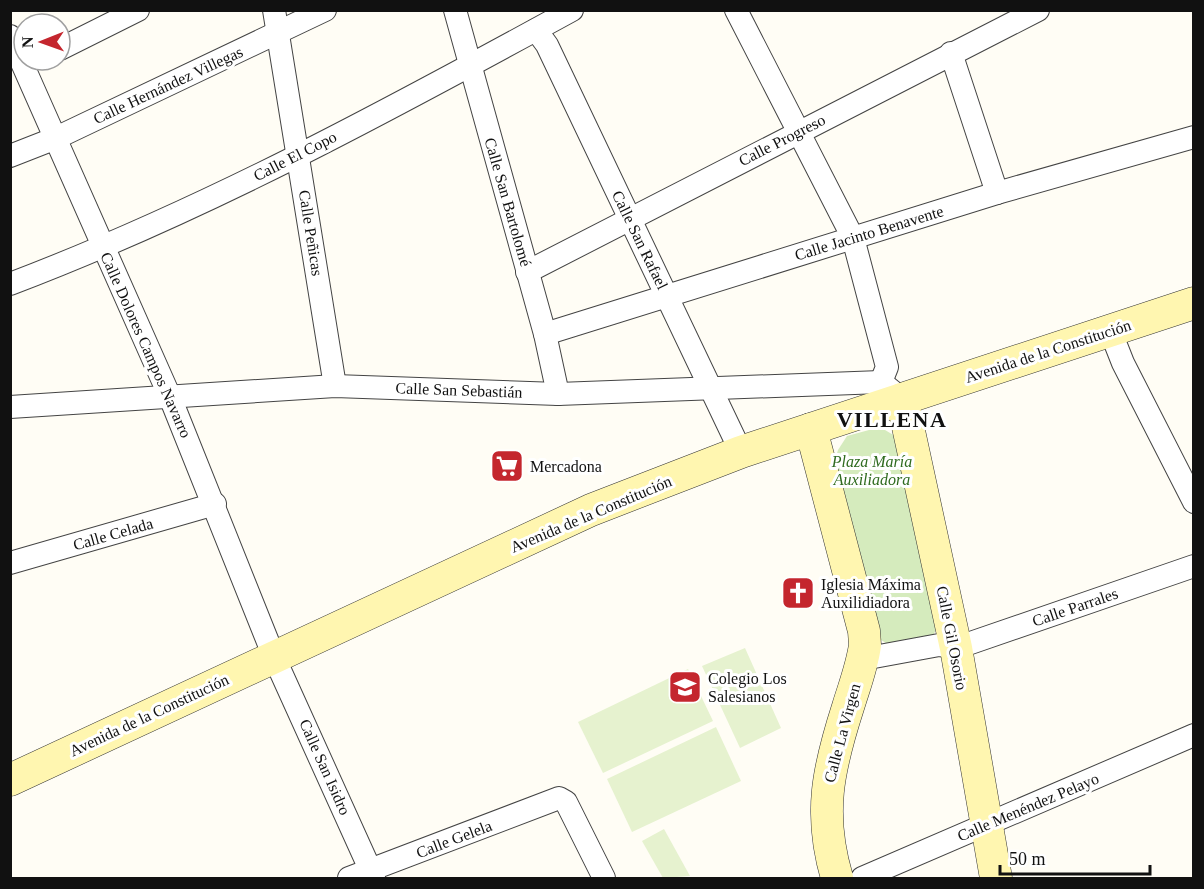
<svg xmlns="http://www.w3.org/2000/svg" width="1204" height="889" viewBox="0 0 1204 889" font-family="Georgia,serif">
	<style>
		.green { fill: #d5ebbd }
		.pitch { fill: #e6f2cf }
		.lines { fill: none; stroke-linecap: round; stroke-linejoin: round }
		.street-casing { stroke: #444; stroke-width: 24 }
		.secondary-casing { stroke: #333; stroke-width: 33 }
		.street { stroke: #fff; stroke-width: 22 }
		.secondary { stroke: #fff6b0; stroke-width: 32 }
		.labels { text-anchor: middle; dominant-baseline: central; stroke-width: 6; stroke-linejoin: round; paint-order: stroke }
		.street-label { font-size: 16px; fill: #111; stroke: #fff }
		.park-label { font-size: 16px; font-style: italic; fill: #2f6b1f; stroke: #fff }
		.poi-label { font-size: 16px; fill: #111; stroke: #fff; text-anchor: start }
		.district-label { font-size: 22px; font-weight: bold; letter-spacing: 1.5px; fill: #111; stroke: #fff }
	</style>
	<rect width="100%" height="100%" fill="#fffdf5"/>
	<path class="green" d="M 880,427 L 905,442 L 936,629 L 932,639 L 896,649 L 876,637 L 833,466 L 838,450 L 847,436 Z"/>
	<g class="pitch">
		<path d="M 745,648 L 781,728 L 740,748 L 702,666 Z"/>
		<path d="M 688,669 L 713,721 L 603,773 L 578,722 Z"/>
		<path d="M 716,727 L 741,781 L 632,832 L 607,779 Z"/>
		<path d="M 664,829 L 690,876 L 663,878 L 642,841 Z"/>
	</g>
	<g class="lines">
		<g class="street-casing">
			<g id="street">
				<path d="M 274,10 L 335,386"/>
				<path d="M 455,10 L 545,334 L 558,394"/>
				<path d="M 736,10 L 853,238 L 887,367 L 881,382"/>
				<path d="M 536,30 L 547,45 L 741,452"/>
				<path d="M 10,36 L 170,397 L 274,657 L 374,878"/>
				<path d="M 60,49 L 138,10"/>
				<path d="M 951,53 L 997,193"/>
				<path d="M 10,156 L 56,138 L 325,10"/>
				<path d="M 527,272 L 1038,10"/>
				<path d="M 10,284 C 205,210 389,110 572,10"/>
				<path d="M 1110,330 L 1123,363 L 1194,502"/>
				<path d="M 545,334 L 997,193 L 1194,137"/>
				<path d="M 10,407 L 335,386 L 558,394 L 881,382 L 902,399"/>
				<path d="M 10,563 L 215,504"/>
				<path d="M 863,659 L 939,645 L 956,648 L 1194,566"/>
				<path d="M 349,878 L 559,798 L 566,802 L 604,878"/>
				<path d="M 862,878 L 1194,735"/>
			</g>
		</g>
		<g class="secondary-casing">
			<g id="secondary">
				<path d="M 902,399 L 956,648 L 996,878"/>
				<path d="M 811,429 L 864,631 L 865,645 C 862,667 854,687 848,707 C 828,769 818,814 837,878"/>
				<path d="M 10,780 L 591,510 L 741,452 L 1194,303"/>
			</g>
		</g>
		<use href="#street" class="street"/>
		<use href="#secondary" class="secondary"/>
	</g>
	<defs>
		<g id="supermarket-square" transform="scale(1.725)"><rect x="-9" y="-9" width="18" height="18" rx="4" fill="#c4262e" stroke="#fff"/><path d="M-6-5.5h2.5l.6 2H6L4.5 2H-2.5L-4.4-4H-6ZM-1.5 3.2a1.3 1.3 0 1 0 .1 0ZM3 3.2a1.3 1.3 0 1 0 .1 0Z" fill="#fff"/></g>
		<g id="church-square" transform="scale(1.725)"><rect x="-9" y="-9" width="18" height="18" rx="4" fill="#c4262e" stroke="#fff"/><path d="M-1.2-6h2.4v3.5h3.3v2.4h-3.3V6h-2.4V-.1h-3.3v-2.4h3.3Z" fill="#fff"/></g>
		<g id="school-square" transform="scale(1.725)"><rect x="-9" y="-9" width="18" height="18" rx="4" fill="#c4262e" stroke="#fff"/><path d="M0-5L7-2L0 1L-7-2ZM-4 1L0 2.5L4 1V4Q0 6-4 4Z" fill="#fff"/></g>
	</defs>
	<g fill-rule="evenodd">
		<use href="#supermarket-square" x="507" y="466"/>
		<use href="#church-square" x="798" y="593"/>
		<use href="#school-square" x="685" y="687"/>
	</g>
	<g class="labels">
		<g class="street-label">
			<text transform="translate(168 85) rotate(-25)">Calle Hernández Villegas</text>
			<text transform="translate(782 140) rotate(-27)">Calle Progreso</text>
			<text transform="translate(295 156) rotate(-27)">Calle El Copo</text>
			<text transform="translate(508 202) rotate(74)">Calle San Bartolomé</text>
			<text transform="translate(311 233) rotate(81)">Calle Peñicas</text>
			<text transform="translate(869 233) rotate(-17)">Calle Jacinto Benavente</text>
			<text transform="translate(640 240) rotate(64)">Calle San Rafael</text>
			<text transform="translate(146 345) rotate(66)">Calle Dolores Campos Navarro</text>
			<text transform="translate(1048 351) rotate(-18)">Avenida de la Constitución</text>
			<text transform="translate(459 390) rotate(2)">Calle San Sebastián</text>
			<text transform="translate(591 514) rotate(-23)">Avenida de la Constitución</text>
			<text transform="translate(113 534) rotate(-16)">Calle Celada</text>
			<text transform="translate(1075 607) rotate(-19)">Calle Parrales</text>
			<text transform="translate(952 638) rotate(79)">Calle Gil Osorio</text>
			<text transform="translate(149 715) rotate(-25)">Avenida de la Constitución</text>
			<text transform="translate(842 733) rotate(-75)">Calle La Virgen</text>
			<text transform="translate(325 767) rotate(66)">Calle San Isidro</text>
			<text transform="translate(1028 807) rotate(-23)">Calle Menéndez Pelayo</text>
			<text transform="translate(454 839) rotate(-21)">Calle Gelela</text>
		</g>
		<g class="park-label">
			<text x="872" y="461">Plaza María<tspan x="872" dy="18">Auxiliadora</tspan></text>
		</g>
		<g class="poi-label">
			<text x="530" y="466">Mercadona</text>
			<text x="821" y="584">Iglesia Máxima<tspan x="821" dy="18">Auxilidiadora</tspan></text>
			<text x="708" y="678">Colegio Los<tspan x="708" dy="18">Salesianos</tspan></text>
		</g>
		<g class="district-label">
			<text x="892" y="419">VILLENA</text>
		</g>
	</g>
	<rect width="1204" height="889" fill="none" stroke="#111111" stroke-width="24"/>
	<g transform="translate(42 42) rotate(269)"><circle r="28" fill="#ffffff" stroke="#a0a0a0" stroke-width="1.5"/>
	<path d="M0-4.5L10 22L0 15L-10 22Z" fill="#c4262e"/>
	<text y="-9" font-size="16" font-weight="bold" text-anchor="middle" fill="#111111">N</text>
	</g>
	<path d="M1000 865v9h150v-9" fill="none" stroke="#111111" stroke-width="3"/>
	<text x="1009" y="865" font-size="18" fill="#111111" stroke="#ffffff" stroke-width="4.5" paint-order="stroke">50 m</text>
</svg>
